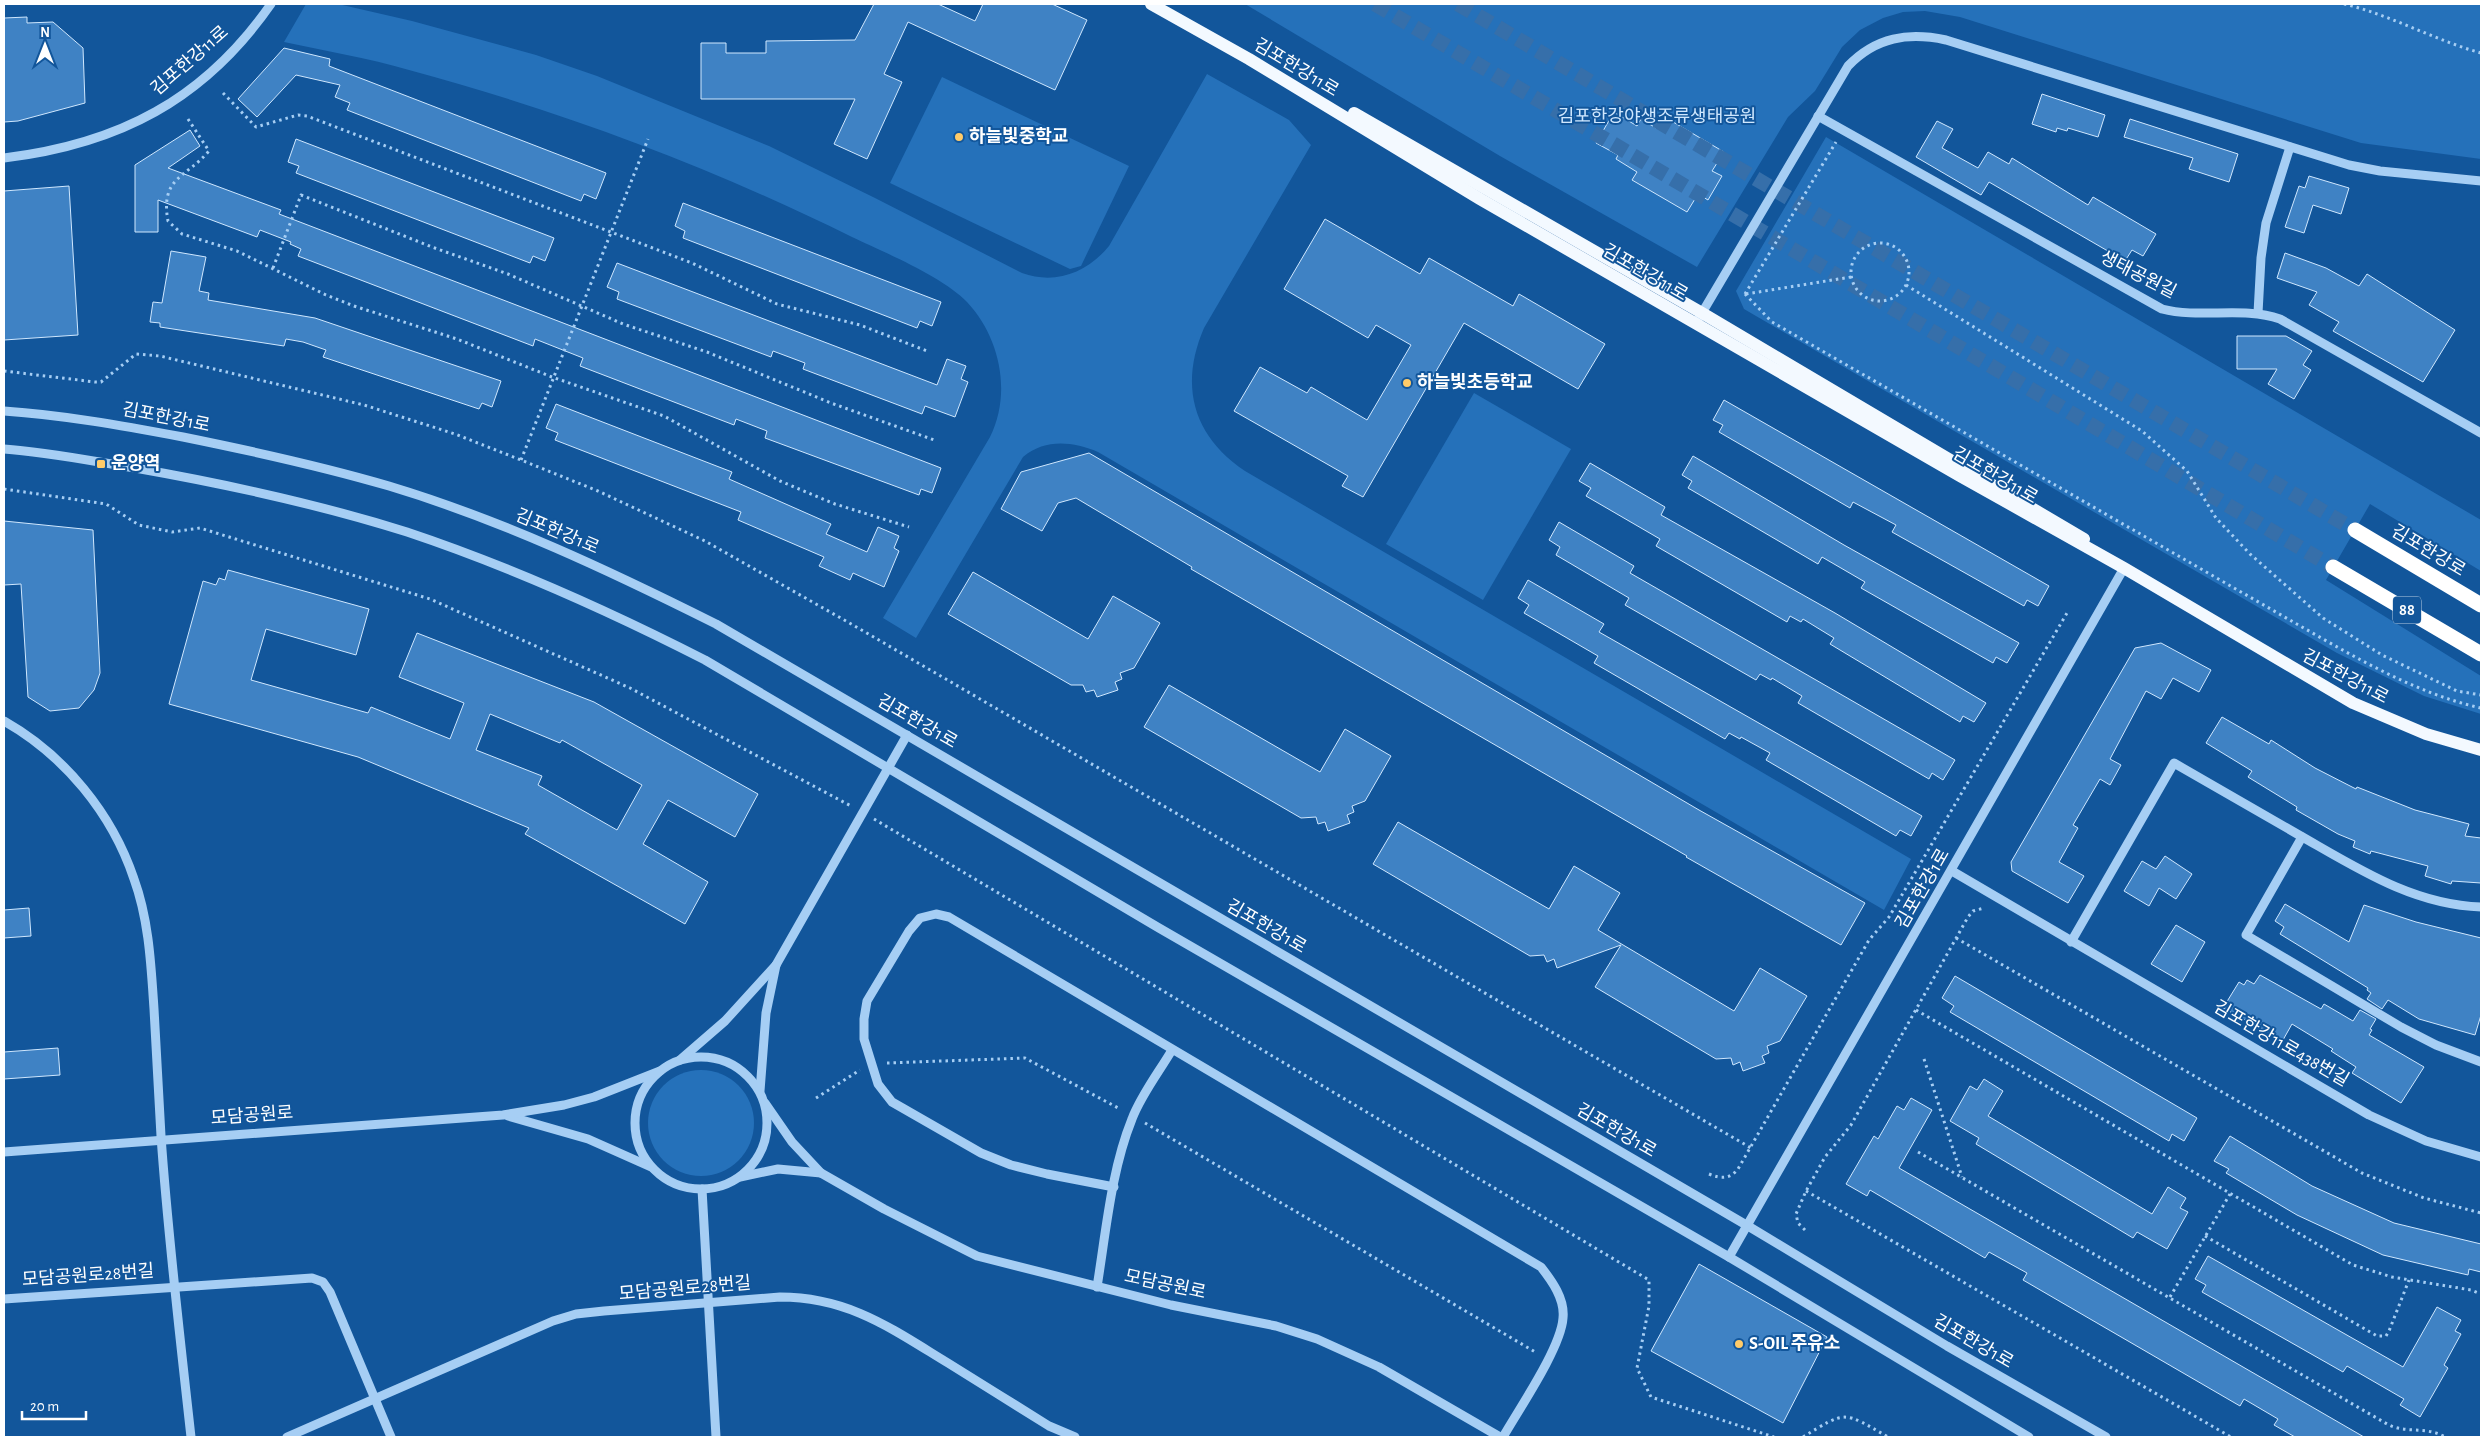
<svg xmlns="http://www.w3.org/2000/svg" width="2485" height="1441" viewBox="0 0 2485 1441" font-family="'Alegreya Sans','Noto Sans KR',sans-serif">
	<style>
		.green { fill: #2571ba }
		.building { fill: #3f82c4; stroke: #cfe7fe; fill-rule: evenodd }
		.lines { fill: none; stroke-linecap: round; stroke-linejoin: round }
		.highway-tunnel { stroke: #366faa; stroke-width: 15; stroke-dasharray: 15 8; stroke-linecap: butt }
		.path { stroke: #a6cef4; stroke-width: 3; stroke-dasharray: 2.5 4; stroke-linecap: butt }
		.minor { stroke: #a6cef4; stroke-width: 9 }
		.major { stroke: #f3f9ff; stroke-width: 12 }
		.highway { stroke: #fff; stroke-width: 15 }
		.poi-dot { fill: #ffcb69; stroke: #12569b; stroke-width: 2 }
		.labels { text-anchor: middle; dominant-baseline: central; stroke-width: 4; stroke-linejoin: round; paint-order: stroke }
		.shield { fill: #12569b; stroke: #b8cce1; stroke-width: 1 }
		.shield-label { font-size: 16px; font-weight: bold; fill: #fff }
		.street-label { font-size: 18px; fill: #fff; stroke: #12569b }
		.park-label { font-size: 18px; fill: #cfe7fe; stroke: #12569b }
		.poi-label { font-size: 18px; font-weight: bold; fill: #fff; stroke: #12569b; text-anchor: start }
	</style>
	<rect width="100%" height="100%" fill="#12569b"/>
	<g class="green">
		<path d="M 306,4 L 338,4 L 412,21 L 536,55 L 597,76 L 769,146 L 875,198 L 1022,273 C 1055,285 1087,273 1109,246 L 1207,74 L 1289,120 L 1311,145 L 1204,328 C 1179,386 1193,436 1245,471 L 1911,859 L 1884,910 L 1098,452 C 1073,442 1046,438 1023,457 L 916,638 L 883,618 L 990,437 C 1012,393 1000,337 967,302 C 943,277 884,252 852,237 C 711,167 561,111 409,70 C 368,58 326,51 284,42 Z"/>
		<path d="M 1245,4 L 2481,4 L 2481,159 L 2361,143 L 1960,17 L 1925,11 L 1903,12 L 1883,18 L 1860,30 L 1842,47 L 1815,91 L 1788,117 L 1697,267 L 1500,156 Z"/>
		<path d="M 942,77 L 1129,166 L 1081,266 L 1070,269 L 890,183 Z"/>
		<path d="M 1826,137 L 2481,520 L 2481,571 L 2370,504 L 2326,580 L 2481,676 L 2481,714 L 2424,696 L 2337,653 L 1744,309 L 1736,291 Z"/>
		<path d="M 1474,393 L 1571,449 L 1483,600 L 1386,544 Z"/>
		<circle cx="701" cy="1123" r="53"/>
	</g>
	<g class="building">
		<path d="M 874,4 L 938,4 L 975,21 L 983,4 L 1052,4 L 1087,20 L 1055,90 L 908,22 L 884,74 L 902,82 L 867,159 L 834,144 L 855,99 L 701,99 L 701,43 L 726,43 L 726,53 L 766,53 L 766,41 L 855,40 Z"/>
		<path d="M 27,17 L 27,23 L 53,22 L 83,48 L 85,103 L 18,121 L 4,122 L 4,18 Z"/>
		<path d="M 284,48 L 330,59 L 329,66 L 606,173 L 596,199 L 584,194 L 581,201 L 347,110 L 350,103 L 335,97 L 340,85 L 296,75 L 257,117 L 238,99 Z"/>
		<path d="M 2042,94 L 2105,115 L 2098,137 L 2068,128 L 2067,131 L 2057,128 L 2056,132 L 2032,124 Z"/>
		<path d="M 1614,112 L 1637,126 L 1641,119 L 1656,128 L 1663,116 L 1724,152 L 1712,171 L 1722,176 L 1708,200 L 1698,194 L 1687,212 L 1632,180 L 1637,172 L 1616,159 L 1618,155 L 1596,143 Z"/>
		<path d="M 2130,119 L 2238,154 L 2229,182 L 2189,169 L 2193,158 L 2124,137 Z"/>
		<path d="M 1937,121 L 1953,129 L 1942,148 L 1978,168 L 1988,152 L 2009,164 L 2012,158 L 2088,205 L 2093,197 L 2156,234 L 2143,256 L 2132,250 L 2125,261 L 1989,182 L 1981,195 L 1916,157 Z"/>
		<path d="M 190,130 L 200,146 L 168,168 L 281,210 L 279,214 L 941,468 L 932,493 L 921,489 L 919,495 L 765,438 L 767,431 L 736,419 L 734,425 L 580,366 L 583,358 L 535,339 L 533,346 L 298,256 L 301,249 L 290,244 L 291,242 L 260,230 L 257,237 L 158,200 L 158,232 L 135,232 L 135,165 Z"/>
		<path d="M 296,139 L 554,238 L 545,261 L 533,256 L 530,263 L 296,173 L 299,166 L 288,162 Z"/>
		<path d="M 2309,176 L 2349,188 L 2341,214 L 2313,205 L 2304,233 L 2285,227 L 2299,186 L 2305,188 Z"/>
		<path d="M 69,186 L 78,335 L 4,340 L 4,191 Z"/>
		<path d="M 683,203 L 941,302 L 932,326 L 920,321 L 917,328 L 683,238 L 685,231 L 675,226 Z"/>
		<path d="M 1325,219 L 1420,274 L 1429,258 L 1513,306 L 1519,294 L 1605,344 L 1578,389 L 1464,323 L 1363,497 L 1342,486 L 1348,476 L 1234,411 L 1260,367 L 1307,393 L 1311,387 L 1367,420 L 1411,345 L 1376,325 L 1368,338 L 1284,289 Z"/>
		<path d="M 171,251 L 206,257 L 199,291 L 209,293 L 208,300 L 315,318 L 501,381 L 492,407 L 482,403 L 479,409 L 323,357 L 326,350 L 303,342 L 286,339 L 284,346 L 160,327 L 160,323 L 150,322 L 153,302 L 162,303 Z"/>
		<path d="M 2285,253 L 2326,268 L 2359,286 L 2367,274 L 2455,330 L 2423,382 L 2333,331 L 2339,322 L 2309,305 L 2317,292 L 2277,278 Z"/>
		<path d="M 617,263 L 937,385 L 947,359 L 966,366 L 961,379 L 968,382 L 955,417 L 925,406 L 922,414 L 803,369 L 805,363 L 773,351 L 771,357 L 617,299 L 619,292 L 607,287 Z"/>
		<path d="M 2237,336 L 2286,336 L 2312,351 L 2303,365 L 2311,370 L 2294,399 L 2268,384 L 2277,369 L 2237,369 Z"/>
		<path d="M 1724,400 L 2049,586 L 2038,606 L 2027,600 L 2024,606 L 1892,532 L 1896,525 L 1853,502 L 1850,508 L 1719,432 L 1723,425 L 1713,420 Z"/>
		<path d="M 556,404 L 732,472 L 729,479 L 831,524 L 826,534 L 867,552 L 878,527 L 899,536 L 894,548 L 899,551 L 884,587 L 853,573 L 850,580 L 819,566 L 824,557 L 738,520 L 741,512 L 555,440 L 558,433 L 546,428 Z"/>
		<path d="M 1089,453 L 1699,810 L 1865,903 L 1841,945 L 1686,857 L 1687,856 L 1191,569 L 1192,567 L 1076,498 L 1058,503 L 1042,531 L 1001,509 L 1021,472 Z"/>
		<path d="M 1693,456 L 1844,545 L 2019,643 L 2007,663 L 1996,657 L 1993,663 L 1861,588 L 1865,582 L 1822,557 L 1818,564 L 1688,488 L 1692,481 L 1682,475 Z"/>
		<path d="M 1590,463 L 1665,507 L 1661,515 L 1835,613 L 1986,703 L 1974,722 L 1963,716 L 1960,722 L 1830,644 L 1834,638 L 1803,619 L 1801,622 L 1790,616 L 1787,622 L 1656,546 L 1660,539 L 1586,496 L 1591,488 L 1579,481 Z"/>
		<path d="M 4,521 L 93,530 L 100,673 L 94,690 L 79,708 L 50,711 L 28,697 L 21,584 L 4,585 Z"/>
		<path d="M 1559,522 L 1634,566 L 1630,573 L 1955,760 L 1943,780 L 1932,773 L 1929,779 L 1798,703 L 1802,696 L 1772,678 L 1771,680 L 1760,674 L 1756,680 L 1625,605 L 1629,598 L 1556,555 L 1560,547 L 1549,540 Z"/>
		<path d="M 228,570 L 369,609 L 356,655 L 266,629 L 251,680 L 368,713 L 371,707 L 450,739 L 464,703 L 399,677 L 417,633 L 594,702 L 758,794 L 735,837 L 668,800 L 643,844 L 708,882 L 685,924 L 525,834 L 529,828 L 358,757 L 169,704 L 203,581 L 216,585 L 219,578 L 225,580 ZM 490,714 L 560,743 L 562,740 L 642,785 L 617,830 L 538,785 L 542,776 L 476,750 Z"/>
		<path d="M 973,572 L 1088,639 L 1113,596 L 1160,623 L 1134,668 L 1120,673 L 1122,679 L 1115,682 L 1118,690 L 1097,697 L 1094,690 L 1086,692 L 1083,685 L 1071,685 L 948,614 Z"/>
		<path d="M 1528,580 L 1604,624 L 1599,632 L 1922,816 L 1911,836 L 1900,830 L 1896,836 L 1766,760 L 1770,753 L 1741,737 L 1740,739 L 1729,733 L 1725,739 L 1594,663 L 1598,656 L 1524,613 L 1529,605 L 1518,598 Z"/>
		<path d="M 2161,643 L 2211,670 L 2199,692 L 2173,678 L 2161,699 L 2146,691 L 2110,759 L 2121,765 L 2110,785 L 2100,779 L 2073,825 L 2078,828 L 2059,862 L 2084,876 L 2068,903 L 2012,871 L 2011,862 L 2135,648 Z"/>
		<path d="M 1169,685 L 1320,772 L 1345,729 L 1391,756 L 1365,801 L 1352,806 L 1354,812 L 1347,815 L 1350,823 L 1328,831 L 1325,822 L 1318,824 L 1316,817 L 1301,818 L 1144,727 Z"/>
		<path d="M 2222,717 L 2269,744 L 2271,740 L 2315,768 L 2356,789 L 2357,787 L 2415,810 L 2469,824 L 2465,836 L 2481,838 L 2481,883 L 2452,881 L 2451,884 L 2425,876 L 2428,866 L 2371,851 L 2370,854 L 2353,847 L 2355,841 L 2338,834 L 2296,810 L 2297,807 L 2248,777 L 2252,771 L 2206,743 Z"/>
		<path d="M 1398,822 L 1549,909 L 1574,866 L 1620,893 L 1598,930 L 1734,1011 L 1760,968 L 1807,996 L 1780,1041 L 1767,1046 L 1769,1053 L 1762,1056 L 1765,1063 L 1743,1071 L 1740,1062 L 1733,1065 L 1731,1058 L 1716,1059 L 1595,987 L 1621,945 L 1557,968 L 1554,959 L 1547,962 L 1544,955 L 1530,956 L 1373,864 Z"/>
		<path d="M 2165,856 L 2192,874 L 2176,899 L 2159,888 L 2149,906 L 2124,891 L 2142,861 L 2156,869 Z"/>
		<path d="M 2285,904 L 2349,942 L 2364,905 L 2416,922 L 2481,938 L 2481,1015 L 2475,1035 L 2419,1019 L 2388,1000 L 2382,1009 L 2367,999 L 2371,993 L 2367,990 L 2368,988 L 2280,934 L 2284,927 L 2275,921 Z"/>
		<path d="M 29,908 L 31,936 L 4,938 L 4,910 Z"/>
		<path d="M 2176,925 L 2205,942 L 2182,982 L 2151,964 Z"/>
		<path d="M 2260,975 L 2321,1009 L 2324,1004 L 2353,1021 L 2360,1010 L 2376,1019 L 2370,1029 L 2372,1030 L 2369,1035 L 2424,1067 L 2401,1103 L 2352,1073 L 2356,1067 L 2331,1051 L 2333,1049 L 2292,1024 L 2283,1040 L 2223,1008 L 2239,982 L 2244,985 L 2247,980 L 2254,984 Z"/>
		<path d="M 1955,976 L 2197,1118 L 2184,1141 L 2172,1134 L 2169,1141 L 1950,1012 L 1954,1006 L 1942,998 Z"/>
		<path d="M 58,1048 L 60,1075 L 4,1079 L 4,1052 Z"/>
		<path d="M 1984,1079 L 2003,1091 L 1988,1116 L 2152,1214 L 2168,1187 L 2186,1198 L 2180,1208 L 2188,1212 L 2167,1249 L 2137,1232 L 2133,1238 L 1976,1144 L 1979,1138 L 1950,1121 L 1970,1086 L 1977,1090 Z"/>
		<path d="M 1911,1098 L 1932,1110 L 1899,1168 L 2364,1437 L 2295,1437 L 2274,1425 L 2278,1419 L 2244,1399 L 2240,1406 L 2023,1280 L 2027,1273 L 1989,1252 L 1985,1258 L 1870,1190 L 1867,1196 L 1846,1184 L 1874,1136 L 1878,1139 L 1897,1106 L 1904,1110 Z"/>
		<path d="M 2230,1136 L 2312,1186 L 2394,1223 L 2481,1244 L 2481,1272 L 2469,1269 L 2468,1275 L 2383,1255 L 2297,1215 L 2226,1173 L 2229,1169 L 2214,1161 Z"/>
		<path d="M 2208,1256 L 2403,1367 L 2437,1307 L 2461,1320 L 2455,1331 L 2461,1334 L 2444,1365 L 2448,1368 L 2420,1417 L 2400,1405 L 2404,1399 L 2347,1366 L 2343,1372 L 2202,1292 L 2206,1285 L 2195,1279 Z"/>
		<path d="M 1699,1264 L 1827,1337 L 1783,1423 L 1651,1351 Z"/>
	</g>
	<g class="lines">
		<g class="highway-tunnel">
			<path d="M 1375,4 L 2333,567"/>
			<path d="M 1458,4 L 2355,530"/>
		</g>
		<g class="path">
			<path d="M 2344,4 C 2391,15 2434,40 2481,53"/>
			<path d="M 223,93 L 256,127 L 298,115 L 307,116 L 692,263 L 777,304 L 860,325 L 927,351"/>
			<path d="M 188,119 L 209,151 C 186,178 160,177 168,221 L 182,234 L 237,251 L 326,295 L 354,306 L 457,339 L 552,377 L 664,416 L 780,481 L 835,504 L 909,527"/>
			<circle cx="1880" cy="272" r="29"/>
			<path d="M 273,268 L 301,195 L 432,247 L 508,274 L 623,324 L 707,352 L 831,403 L 937,441"/>
			<path d="M 1906,285 L 2142,431 L 2187,471 L 2216,518 L 2250,554 L 2323,618 L 2382,655 L 2457,691 L 2481,695"/>
			<path d="M 1745,294 L 1772,322 L 2288,619 C 2348,653 2413,693 2481,708"/>
			<path d="M 1745,294 L 1836,142"/>
			<path d="M 1746,294 L 1851,277"/>
			<path d="M 4,371 L 95,382 L 101,382 L 136,354 L 160,356 L 364,405 L 455,434 L 521,460 L 598,491 L 705,541 L 853,625 L 1751,1148"/>
			<path d="M 521,460 L 648,139"/>
			<path d="M 4,489 L 106,504 L 139,525 L 172,532 L 200,528 L 430,599 L 630,688 L 851,806"/>
			<path d="M 874,819 L 1649,1280 L 1649,1306 L 1637,1368 L 1651,1397 L 1774,1437"/>
			<path d="M 1956,938 L 2362,1173 L 2424,1198 L 2481,1213"/>
			<path d="M 1916,1010 L 2353,1265 L 2392,1277 L 2471,1290 L 2481,1294"/>
			<path d="M 1924,1059 L 1962,1177"/>
			<path d="M 887,1063 L 1025,1058 L 1120,1109"/>
			<path d="M 816,1098 L 860,1070"/>
			<path d="M 1145,1123 L 1537,1353"/>
			<path d="M 1918,1152 L 2387,1424 C 2405,1434 2427,1426 2445,1437"/>
			<path d="M 1709,1174 C 1721,1179 1730,1179 1738,1169 L 1869,940 L 1889,917 L 2067,613"/>
			<path d="M 1806,1191 L 2231,1437"/>
			<path d="M 1805,1230 L 1798,1223 L 1796,1214 L 1806,1191 L 1825,1157 L 1851,1125 L 1968,917 L 1973,911 L 1984,908"/>
			<path d="M 2205,1236 L 2377,1336 L 2386,1336 L 2389,1331 L 2409,1280"/>
			<path d="M 2170,1297 L 2230,1194"/>
			<path d="M 1803,1437 C 1847,1410 1843,1411 1888,1437"/>
		</g>
		<g class="minor">
			<path d="M 1818,116 L 2162,309 C 2201,319 2242,306 2280,319 L 2481,433"/>
			<path d="M 4,158 C 119,144 204,100 271,4"/>
			<path d="M 2258,313 L 2261,258 L 2266,223 L 2290,147"/>
			<path d="M 1699,318 L 1848,66 C 1876,37 1908,32 1946,40 L 2349,165 L 2380,171 L 2481,181"/>
			<path d="M 4,411 C 64,415 124,426 183,437 C 252,451 321,466 389,486 C 502,520 610,571 716,624 L 1748,1226 L 1947,1346 L 2106,1437"/>
			<path d="M 4,449 C 48,452 91,461 135,468 C 226,484 318,504 407,532 C 509,566 609,611 705,660 L 1159,928 L 1729,1257 L 2029,1437"/>
			<path d="M 4,721 C 64,755 112,813 134,879 C 149,920 151,965 154,1009 C 156,1051 159,1094 161,1136 C 168,1237 180,1337 191,1437"/>
			<path d="M 2302,837 L 2246,935 L 2401,1027 L 2436,1045 L 2481,1062"/>
			<path d="M 1952,871 L 2369,1115 L 2426,1141 L 2481,1157"/>
			<path d="M 2071,942 L 2174,763 C 2215,787 2257,811 2299,835 C 2357,868 2413,905 2481,907"/>
			<circle cx="701" cy="1123" r="66"/>
			<path d="M 680,1060 L 725,1021 L 776,965 L 907,735"/>
			<path d="M 760,1091 L 766,1013 L 776,965"/>
			<path d="M 765,1103 L 792,1142 L 821,1173 L 884,1209 L 977,1256 L 1171,1305 L 1276,1326 L 1317,1339 L 1379,1367 L 1500,1437"/>
			<path d="M 508,1116 L 588,1139 L 651,1167"/>
			<path d="M 4,1152 L 503,1115 L 564,1105 L 594,1097 L 660,1071"/>
			<path d="M 740,1177 L 778,1169 L 821,1173"/>
			<path d="M 1114,1187 L 1047,1174 L 1011,1165 L 981,1153 L 892,1102 L 878,1084 L 864,1039 L 864,1019 L 867,1001 L 909,931 L 920,918 L 936,914 L 949,917 L 1541,1267 C 1552,1281 1565,1299 1563,1318 C 1561,1348 1519,1409 1503,1437"/>
			<path d="M 702,1189 L 716,1437"/>
			<path d="M 1729,1257 L 2124,568"/>
			<path d="M 1097,1287 C 1106,1232 1111,1171 1132,1119 C 1141,1095 1159,1072 1172,1050"/>
			<path d="M 4,1299 L 312,1278 L 323,1282 L 330,1292 L 391,1437"/>
			<path d="M 287,1437 L 553,1321 L 576,1314 L 604,1311 L 780,1297 C 849,1297 892,1329 948,1363 C 982,1384 1015,1405 1049,1426 L 1075,1437"/>
		</g>
		<g class="major">
			<path d="M 1151,4 L 1249,59 L 1480,199 L 1960,476 L 2124,568 L 2353,703 L 2426,734 L 2481,750"/>
			<path d="M 1354,113 L 1702,313 L 2084,539"/>
		</g>
		<g class="highway">
			<path d="M 2355,530 L 2481,605"/>
			<path d="M 2333,567 L 2481,654"/>
		</g>
	</g>
	<g class="poi-dot">
		<circle cx="959" cy="137" r="5"/>
		<circle cx="1407" cy="383" r="5"/>
		<rect x="96" y="459" width="10" height="10" rx="2.5"/>
		<circle cx="1739" cy="1344" r="5"/>
	</g>
	<g class="labels">
		<rect class="shield" x="2393" y="596.5" width="28" height="27" rx="4"/>
		<g class="shield-label">
			<text x="2407" y="610">88</text>
		</g>
		<g class="street-label">
			<text transform="translate(190 61) rotate(-41)">김포한강11로</text>
			<text transform="translate(1296 68) rotate(31)">김포한강11로</text>
			<text transform="translate(1645 273) rotate(30)">김포한강11로</text>
			<text transform="translate(2138 275) rotate(27)">생태공원길</text>
			<text transform="translate(166 418) rotate(11)">김포한강1로</text>
			<text transform="translate(1995 476) rotate(30)">김포한강11로</text>
			<text transform="translate(557 532) rotate(23)">김포한강1로</text>
			<text transform="translate(2428 551) rotate(31)">김포한강로</text>
			<text transform="translate(2345 677) rotate(28)">김포한강11로</text>
			<text transform="translate(917 722) rotate(30)">김포한강1로</text>
			<text transform="translate(1923 889) rotate(-60)">김포한강1로</text>
			<text transform="translate(1266 927) rotate(30)">김포한강1로</text>
			<text transform="translate(2281 1044) rotate(30)">김포한강11로438번길</text>
			<text transform="translate(252 1116) rotate(-4)">모담공원로</text>
			<text transform="translate(1616 1131) rotate(30)">김포한강1로</text>
			<text transform="translate(88 1276) rotate(-4)">모담공원로28번길</text>
			<text transform="translate(1165 1285) rotate(12)">모담공원로</text>
			<text transform="translate(685 1289) rotate(-5)">모담공원로28번길</text>
			<text transform="translate(1973 1342) rotate(30)">김포한강1로</text>
		</g>
		<g class="park-label">
			<text x="1657" y="117">김포한강야생조류생태공원</text>
		</g>
		<g class="poi-label">
			<text x="969" y="137">하늘빛중학교</text>
			<text x="1417" y="383">하늘빛초등학교</text>
			<text x="111" y="464">운양역</text>
			<text x="1749" y="1344">S-OIL 주유소</text>
		</g>
	</g>
	<rect width="2485" height="1441" fill="none" stroke="#ffffff" stroke-width="10"/>
	<g transform="translate(45 45)" stroke="#12569b" stroke-width="4" paint-order="stroke">
	<path d="M0-4L9 19L0 12L-9 19Z" fill="#ffffff"/>
	<text y="-8" font-size="14" font-weight="bold" text-anchor="middle" fill="#ffffff">N</text>
	</g>
	<path d="M22 1411v8h64v-8" fill="none" stroke="#ffffff" stroke-width="2.5"/>
	<text x="30" y="1411" font-size="15" fill="#ffffff" stroke="#12569b" stroke-width="4" paint-order="stroke">20 m</text>
</svg>
